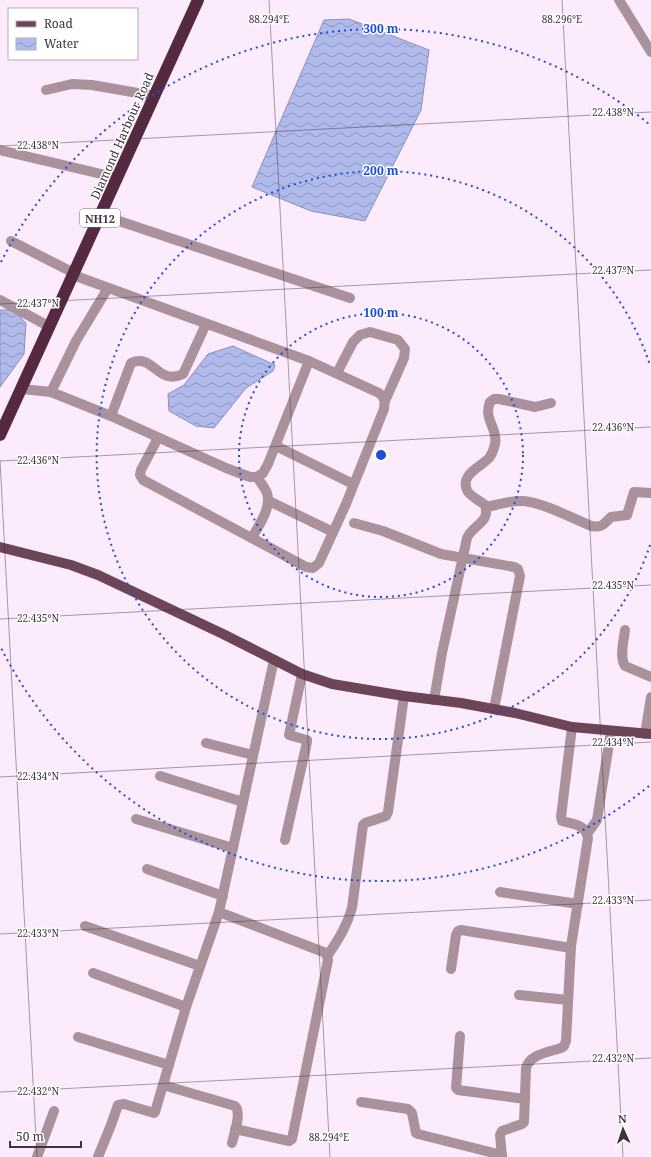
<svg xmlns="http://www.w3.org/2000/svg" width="651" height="1157" viewBox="0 0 651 1157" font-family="'Noto Serif',serif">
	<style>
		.water { fill: url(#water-waves); stroke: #8d91b7 }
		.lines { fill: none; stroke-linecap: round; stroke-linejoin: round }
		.minor { stroke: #aa929d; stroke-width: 10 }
		.major { stroke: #6c4558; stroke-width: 10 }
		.highway { stroke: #552a40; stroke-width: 12 }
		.ticks { fill: none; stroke: #3e333f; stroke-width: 1; stroke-opacity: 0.45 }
		.ring { fill: none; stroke: #1d4ed8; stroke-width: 2; stroke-dasharray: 2 4 }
		.labels { text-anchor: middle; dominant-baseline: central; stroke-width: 3; stroke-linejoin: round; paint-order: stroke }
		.shield { fill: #fff; stroke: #787079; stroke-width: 1 }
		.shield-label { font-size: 11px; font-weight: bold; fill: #3e333f }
		.street-label { font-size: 12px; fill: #3e333f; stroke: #fff }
		.ticks-label { font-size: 10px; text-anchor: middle; fill: #3e333f; stroke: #fff; stroke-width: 3; stroke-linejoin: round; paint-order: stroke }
		.centre { fill: #1d4ed8; stroke: #fff; stroke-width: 2 }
		.ring-label { font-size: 12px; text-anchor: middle; font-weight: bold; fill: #1d4ed8; stroke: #fff; stroke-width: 3; stroke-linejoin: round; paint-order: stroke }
	</style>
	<defs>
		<pattern id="water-waves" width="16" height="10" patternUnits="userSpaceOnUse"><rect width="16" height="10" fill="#afb9ea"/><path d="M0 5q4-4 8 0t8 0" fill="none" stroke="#9097bf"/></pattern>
	</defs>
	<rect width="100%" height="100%" fill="#fcebfd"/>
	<g class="water">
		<path d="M 349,19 L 429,50 L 421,110 L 365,221 L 311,211 L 252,187 L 324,20 Z"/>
		<path d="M 0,310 L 13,310 L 26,323 L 24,354 L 0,387 Z"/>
		<path d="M 233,346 L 275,365 L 273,371 L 246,388 L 214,428 L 196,426 L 169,411 L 168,394 L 184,385 L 208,354 Z"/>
	</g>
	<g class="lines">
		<g class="minor">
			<path d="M 619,0 L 651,52"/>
			<path d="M 46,90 L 72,84 L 92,85 L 155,96"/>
			<path d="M 0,150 L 118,178"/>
			<path d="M 101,215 L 350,298"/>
			<path d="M 11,241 L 74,273"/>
			<path d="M 73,275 L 309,361 L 379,393 C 385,398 385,401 384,409 L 346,504 L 319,563 L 313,568 L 306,567 L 143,480 L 140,475 L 141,470 L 158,438"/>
			<path d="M 0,300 L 50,327"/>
			<path d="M 337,373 L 353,342 L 360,335 L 370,332 L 398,340 L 405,349 L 404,358 L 385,401"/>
			<path d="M 22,389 L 51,392 L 111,416 L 226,468 L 250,477 L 257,477 L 263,473 L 268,464 L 309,361"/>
			<path d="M 51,392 L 76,341 L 108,288"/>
			<path d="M 111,416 L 131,363 C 154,353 157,386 183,374 L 206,324"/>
			<path d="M 276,446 L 353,484"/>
			<path d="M 269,501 L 333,532"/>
			<path d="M 486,507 C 498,505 511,500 523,501 C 544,503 572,518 591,526 C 602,528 604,524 611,517 L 627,515 L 634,492 L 651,493"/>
			<path d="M 354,523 L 383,531 L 441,554 L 514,567 L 518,569 L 520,576 L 494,709"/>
			<path d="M 252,538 C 258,526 272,508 267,493 C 265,488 260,482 257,477"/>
			<path d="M 625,630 C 624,640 619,657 625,666 L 651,677"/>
			<path d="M 434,700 L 442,653 L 467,538 C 472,525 491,523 485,505 C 480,501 472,497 468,492 C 458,475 481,467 489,458 C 492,454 494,449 495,444 C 498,428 483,419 490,402 L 494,399 L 499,399 L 535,407 L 551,403"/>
			<path d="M 645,734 L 651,697"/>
			<path d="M 206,743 L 253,755"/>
			<path d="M 160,776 L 243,802"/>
			<path d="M 136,819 L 233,848"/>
			<path d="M 587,834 L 597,820 L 611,731"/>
			<path d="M 285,840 L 307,742 L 307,740 L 289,735 L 302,674"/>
			<path d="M 147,869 L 223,896"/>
			<path d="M 500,892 L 578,904"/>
			<path d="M 85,926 L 200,966"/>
			<path d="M 328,955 C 338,940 347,926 352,908 L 363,825 L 365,823 L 386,816 L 388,812 L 404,696"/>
			<path d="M 451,969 L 456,935 L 458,931 L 461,930 L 571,948"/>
			<path d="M 93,973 L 186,1007"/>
			<path d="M 519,995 L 568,1000"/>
			<path d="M 460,1036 L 456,1088 L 458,1090 L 525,1099"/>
			<path d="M 78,1037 L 169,1065"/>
			<path d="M 163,1085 L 235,1106 C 242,1113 234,1134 232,1143"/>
			<path d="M 361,1102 L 408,1109 L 412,1113 L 416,1133 L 418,1134 L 502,1155"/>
			<path d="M 235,1129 L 289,1141 L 292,1139 L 328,960 L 326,953 L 219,912 L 274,660"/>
			<path d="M 37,1157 L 54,1111"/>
			<path d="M 98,1157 L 111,1125 L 118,1105 L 124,1104 L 154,1113 L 155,1112 L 186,1007 L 219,912"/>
			<path d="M 502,1157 L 500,1135 L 502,1131 L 522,1124 L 524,1122 L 526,1068 C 530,1054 549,1052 561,1048 L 564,1046 L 566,1041 L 571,946 L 588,838 C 586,825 574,824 562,821 L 561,817 L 572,727"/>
		</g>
		<path class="major" d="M 0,547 L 71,565 L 98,575 L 223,634 L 302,674 L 332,684 L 404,696 L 461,703 L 515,713 L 572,727 L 651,734"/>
		<path class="highway" d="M 0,435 L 198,0"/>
	</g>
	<path class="ticks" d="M 269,0 L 330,1157M 562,0 L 623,1157M 0,146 L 651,112M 0,304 L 651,270M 0,460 L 37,1157M 0,461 L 651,427M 0,619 L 651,585M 0,777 L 651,742M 0,934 L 651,900M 0,1092 L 651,1058"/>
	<g class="ring">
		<circle cx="381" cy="455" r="142"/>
		<path d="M650 545A284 284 0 1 1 650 365"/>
		<path d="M649 786A426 426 0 0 1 1 648M1 262A426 426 0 0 1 649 124"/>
	</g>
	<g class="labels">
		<rect class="shield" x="80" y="209" width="40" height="18" rx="3"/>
		<g class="shield-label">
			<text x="100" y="218">NH12</text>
		</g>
		<g class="street-label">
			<text transform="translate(122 136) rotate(-66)">Diamond Harbour Road</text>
		</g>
	</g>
	<g class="ticks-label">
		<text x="269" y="23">88.294°E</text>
		<text x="562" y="23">88.296°E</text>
		<text x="613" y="116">22.438°N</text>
		<text x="38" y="149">22.438°N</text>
		<text x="613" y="274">22.437°N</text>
		<text x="38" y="307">22.437°N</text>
		<text x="613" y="431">22.436°N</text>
		<text x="38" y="464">22.436°N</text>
		<text x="613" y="589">22.435°N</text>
		<text x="38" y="622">22.435°N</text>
		<text x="613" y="746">22.434°N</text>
		<text x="38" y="780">22.434°N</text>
		<text x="613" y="904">22.433°N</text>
		<text x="38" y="937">22.433°N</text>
		<text x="613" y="1062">22.432°N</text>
		<text x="38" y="1095">22.432°N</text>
		<text x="329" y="1141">88.294°E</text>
	</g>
	<circle cx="381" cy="455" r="6" class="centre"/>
	<g class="ring-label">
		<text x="381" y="33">300 m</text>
		<text x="381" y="175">200 m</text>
		<text x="381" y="317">100 m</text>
	</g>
	<rect x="8" y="8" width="130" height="52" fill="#ffffff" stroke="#b2adb2"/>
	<rect x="16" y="21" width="20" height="6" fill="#6c4558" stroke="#b2adb2"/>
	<text x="44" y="28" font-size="12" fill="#3e333f">Road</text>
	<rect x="16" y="38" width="20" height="12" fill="url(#water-waves)" stroke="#b2adb2"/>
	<text x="44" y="48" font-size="12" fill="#3e333f">Water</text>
	<g transform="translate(623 1129) rotate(357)" stroke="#ffffff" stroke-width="3" paint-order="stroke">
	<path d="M0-3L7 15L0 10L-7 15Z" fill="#3e333f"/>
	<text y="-6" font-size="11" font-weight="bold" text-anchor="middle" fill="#3e333f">N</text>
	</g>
	<path d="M10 1141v6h71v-6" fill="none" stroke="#3e333f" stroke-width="2"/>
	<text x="16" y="1141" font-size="12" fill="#3e333f" stroke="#ffffff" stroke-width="3" paint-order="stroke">50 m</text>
</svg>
